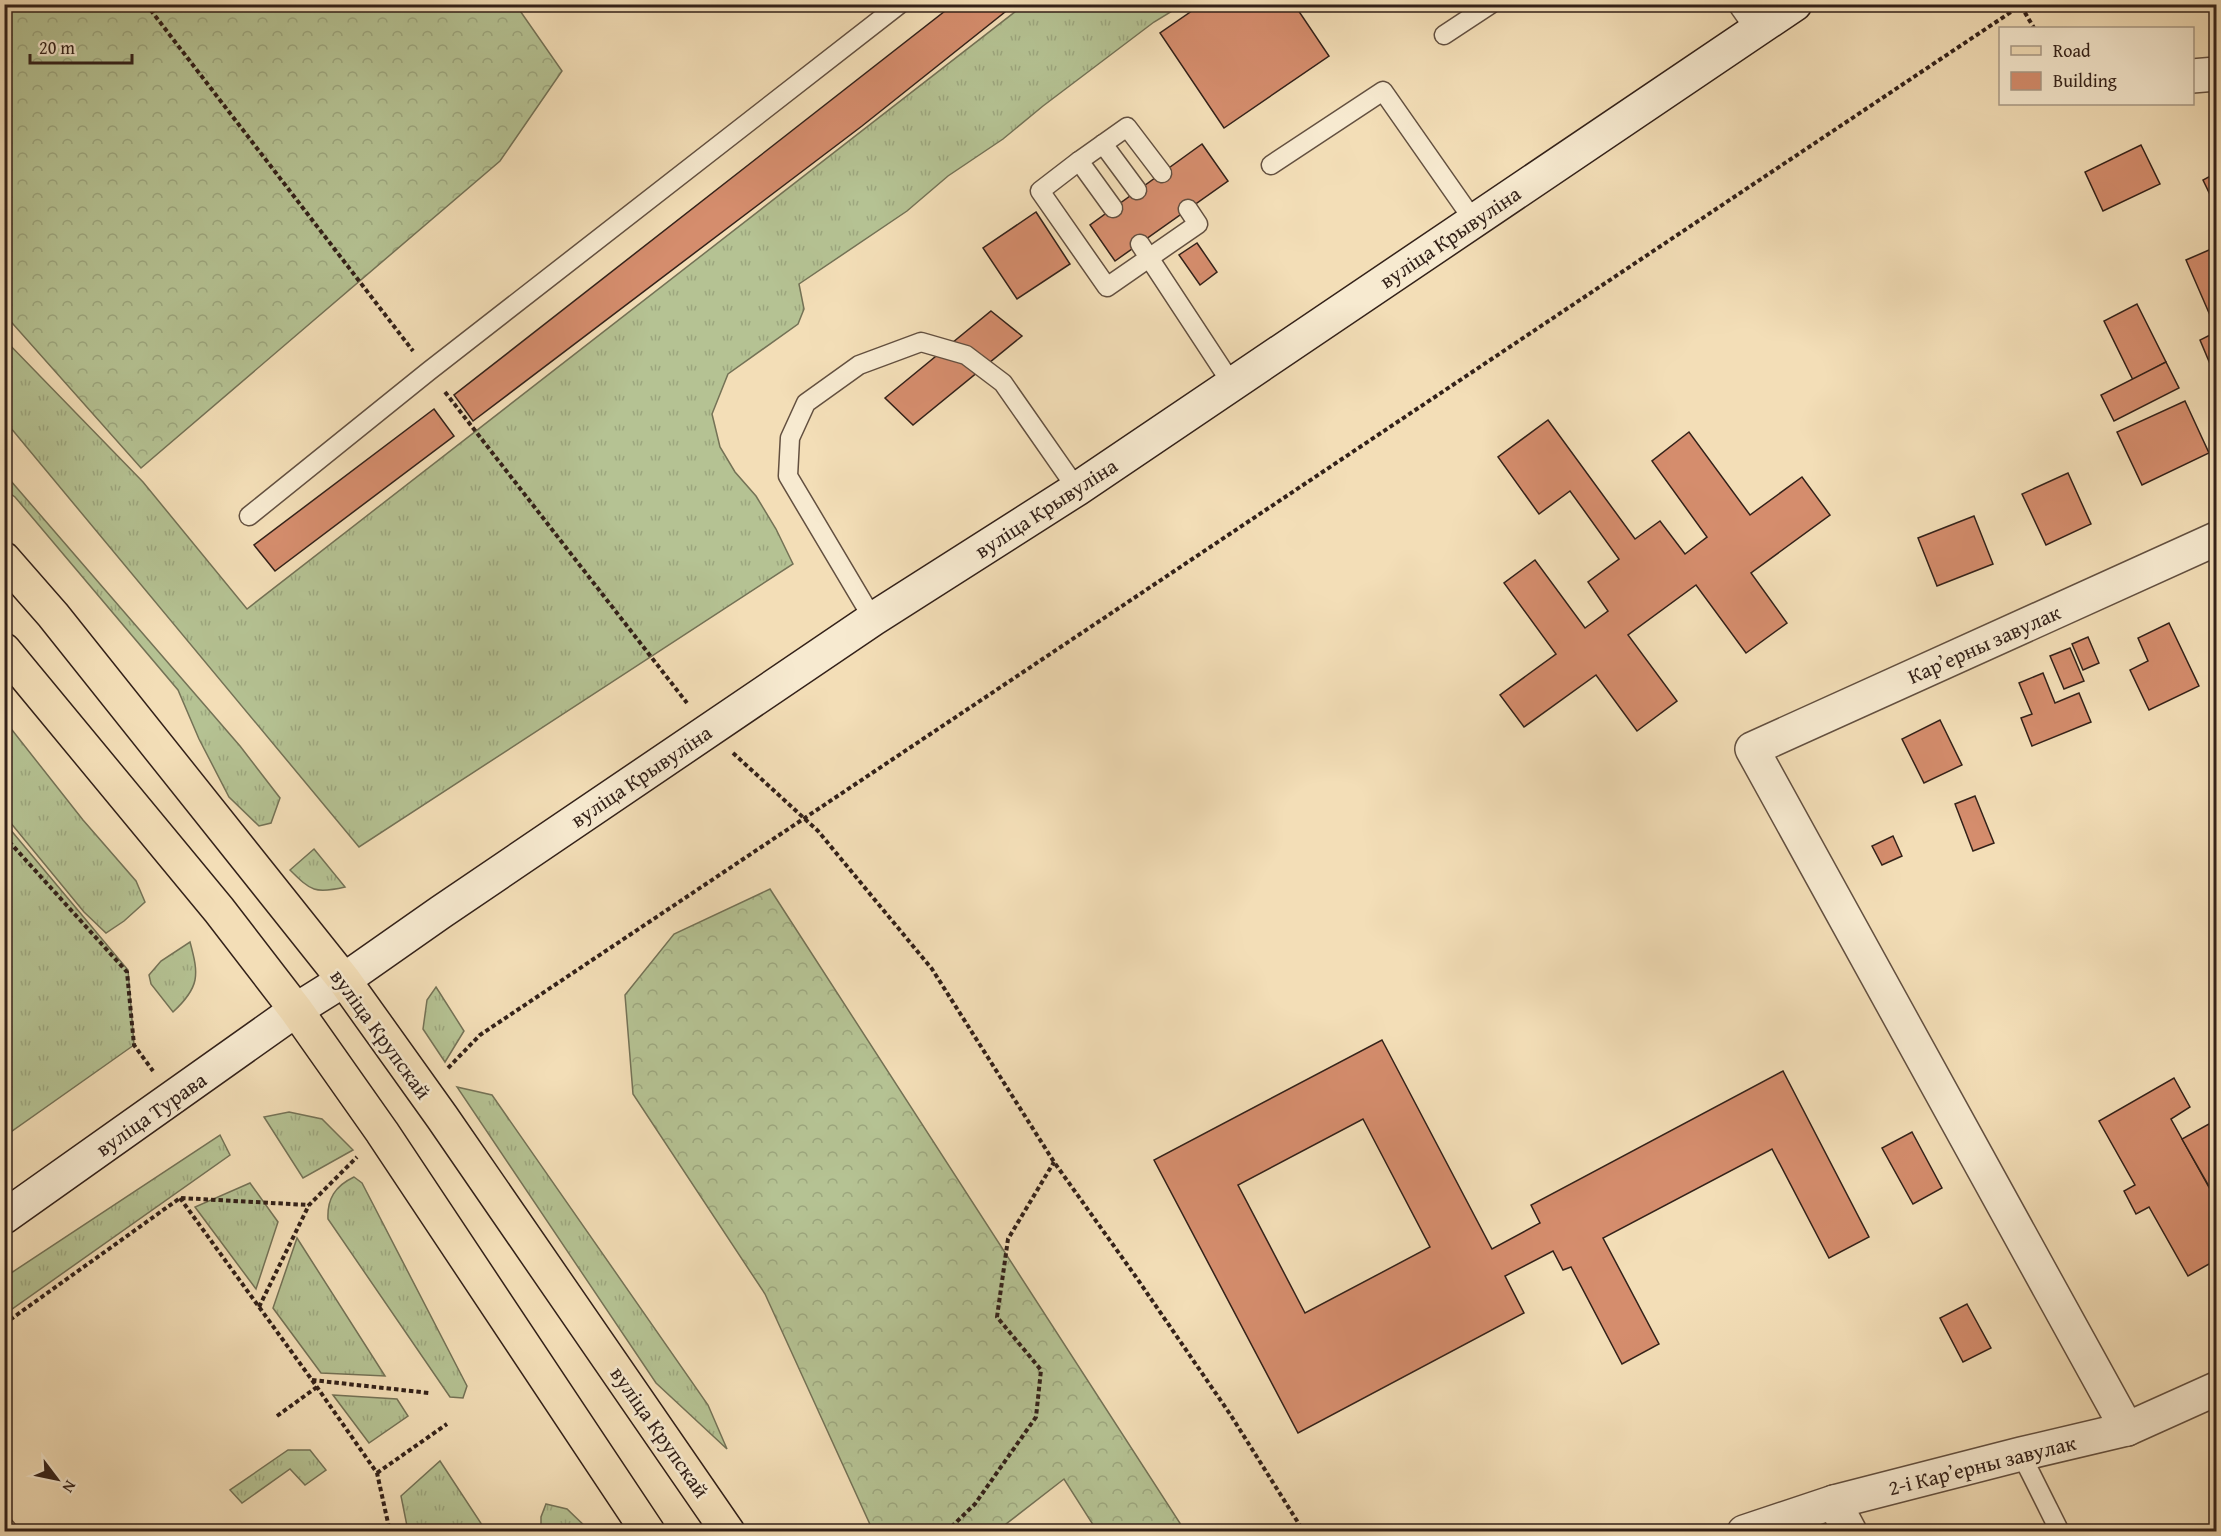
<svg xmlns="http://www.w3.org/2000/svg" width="2221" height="1536" viewBox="0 0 2221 1536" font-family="'Gentium Book Plus',serif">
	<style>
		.grass { fill: url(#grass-tufts); stroke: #747256; stroke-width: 1.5 }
		.forest { fill: url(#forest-crowns); stroke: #747256; stroke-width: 1.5 }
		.building { fill: #d58d6d; stroke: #332119; stroke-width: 1.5; fill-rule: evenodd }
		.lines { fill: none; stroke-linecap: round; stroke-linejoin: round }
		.lane-casing { stroke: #635040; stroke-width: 21 }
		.street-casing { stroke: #635040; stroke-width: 36 }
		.secondary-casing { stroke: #332119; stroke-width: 36 }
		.primary-casing { stroke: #332119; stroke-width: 36 }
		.path { stroke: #332119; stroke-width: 4; stroke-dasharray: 4.5 3; stroke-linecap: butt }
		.lane { stroke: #f7ead0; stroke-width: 18 }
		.street { stroke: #f7ead0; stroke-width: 33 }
		.secondary { stroke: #f7ead0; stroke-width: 33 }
		.primary { stroke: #f3deb7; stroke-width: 33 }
		.labels { text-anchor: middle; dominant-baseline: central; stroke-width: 5; stroke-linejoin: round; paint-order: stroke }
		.street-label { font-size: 21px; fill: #332119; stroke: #f7ead0 }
	</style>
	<defs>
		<pattern id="grass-tufts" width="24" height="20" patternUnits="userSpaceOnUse" patternTransform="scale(1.5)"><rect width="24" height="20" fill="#b5c293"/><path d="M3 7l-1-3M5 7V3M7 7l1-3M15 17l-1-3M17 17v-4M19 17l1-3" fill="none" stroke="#9ca67e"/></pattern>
		<pattern id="forest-crowns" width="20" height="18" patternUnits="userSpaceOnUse" patternTransform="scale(1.5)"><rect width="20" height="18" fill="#b5c293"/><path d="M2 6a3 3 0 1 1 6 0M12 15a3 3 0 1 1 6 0" fill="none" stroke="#9ca67e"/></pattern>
	</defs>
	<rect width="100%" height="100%" fill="#f3deb7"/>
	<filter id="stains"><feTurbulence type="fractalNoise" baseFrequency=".00333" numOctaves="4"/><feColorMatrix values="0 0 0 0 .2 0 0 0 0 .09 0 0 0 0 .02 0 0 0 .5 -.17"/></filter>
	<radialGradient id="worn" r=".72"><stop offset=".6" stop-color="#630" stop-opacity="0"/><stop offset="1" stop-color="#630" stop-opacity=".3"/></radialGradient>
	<g class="grass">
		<path d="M 1025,4 L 1182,5 L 1154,22 L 1043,106 L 1003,139 L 948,176 L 907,211 L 799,284 L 804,309 L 798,324 L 728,374 L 712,414 L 720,447 L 735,472 L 756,496 L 776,529 L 793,564 L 359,847 L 5,421 L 5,340 L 143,482 L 247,609 Z"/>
		<path d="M 4,473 L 240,746 L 280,798 L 271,823 L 259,826 L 229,797 L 199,739 L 178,690 L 15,497 L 5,490 Z"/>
		<path d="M 5,721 L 83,820 L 136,881 L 145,902 L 124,921 L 106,933 L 84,912 L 5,816 Z"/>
		<path d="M 4,822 L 128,970 L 134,1045 L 5,1136 Z"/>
		<path d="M 314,849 L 345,887 C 315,894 311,891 290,870 Z"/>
		<path d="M 190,942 C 199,975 200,987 173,1012 L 151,984 L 149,975 L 161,961 Z"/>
		<path d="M 436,987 L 464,1031 L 445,1062 L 423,1029 L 427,1000 Z"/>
		<path d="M 457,1087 L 492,1095 L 708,1405 L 727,1449 L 656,1383 Z"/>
		<path d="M 289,1112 L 322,1119 L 353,1150 L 303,1178 L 264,1117 Z"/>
		<path d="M 220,1135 L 230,1155 L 5,1314 L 5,1277 Z"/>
		<path d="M 354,1177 L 362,1183 L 467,1386 L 463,1398 L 450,1397 L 328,1219 C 327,1199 335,1186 354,1177 Z"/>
		<path d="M 250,1183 L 278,1222 L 256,1289 L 195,1207 Z"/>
		<path d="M 297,1238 L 385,1376 L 321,1373 L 273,1308 Z"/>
		<path d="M 333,1395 L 397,1399 L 408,1416 L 369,1443 Z"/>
		<path d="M 288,1450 L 310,1450 L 326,1470 L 305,1485 L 290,1469 L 242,1503 L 230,1490 Z"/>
		<path d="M 440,1461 L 486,1531 L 408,1531 L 401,1496 Z"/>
		<path d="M 546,1504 L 567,1509 L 590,1531 L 541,1531 L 541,1517 Z"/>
	</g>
	<g class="forest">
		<path d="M 4,5 L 516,5 L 562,71 L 500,161 L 141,468 L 5,315 Z"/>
		<path d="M 770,889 L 1185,1531 L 1097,1531 L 1064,1479 L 997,1531 L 873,1531 L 765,1294 L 633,1094 L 625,995 L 674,934 Z"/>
	</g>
	<g class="building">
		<path d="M 954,4 L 1015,4 L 862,126 L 473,421 L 454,395 Z"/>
		<path d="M 1202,4 L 1294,4 L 1329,56 L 1224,128 L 1160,33 Z"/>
		<path d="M 1202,144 L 1228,181 L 1115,261 L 1090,225 Z"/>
		<path d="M 2141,145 L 2160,184 L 2103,211 L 2085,172 Z"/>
		<path d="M 2216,173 L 2216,207 L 2203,180 Z"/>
		<path d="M 1036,212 L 1070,264 L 1017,299 L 983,248 Z"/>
		<path d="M 1197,243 L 1217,272 L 1200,285 L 1179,255 Z"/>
		<path d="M 2216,247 L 2216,329 L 2186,260 Z"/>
		<path d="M 2137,304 L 2166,362 L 2133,380 L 2104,321 Z"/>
		<path d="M 991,311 L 1022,336 L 913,425 L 885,398 Z"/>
		<path d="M 2216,332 L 2216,378 L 2200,340 Z"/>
		<path d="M 2166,362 L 2179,388 L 2114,421 L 2101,395 Z"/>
		<path d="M 2185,401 L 2209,453 L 2142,485 L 2117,432 Z"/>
		<path d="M 434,409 L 454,436 L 275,571 L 254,545 Z"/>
		<path d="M 1548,420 L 1635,539 L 1660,521 L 1685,554 L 1707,537 L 1652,461 L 1689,432 L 1750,515 L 1802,477 L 1830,515 L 1751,573 L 1787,623 L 1746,653 L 1696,585 L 1628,635 L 1677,701 L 1637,731 L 1596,675 L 1524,727 L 1500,695 L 1556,654 L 1504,583 L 1535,560 L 1585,628 L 1608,611 L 1588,582 L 1619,559 L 1570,491 L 1539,514 L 1498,457 Z"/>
		<path d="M 2068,473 L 2091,524 L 2046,545 L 2022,494 Z"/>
		<path d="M 1974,516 L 1993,564 L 1937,586 L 1918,538 Z"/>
		<path d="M 2169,623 L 2199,686 L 2149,710 L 2130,670 L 2148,661 L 2138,638 Z"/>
		<path d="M 2088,637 L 2099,663 L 2083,670 L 2072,644 Z"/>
		<path d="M 2070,648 L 2084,681 L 2064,689 L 2050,656 Z"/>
		<path d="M 2043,673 L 2055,703 L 2079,693 L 2091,722 L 2032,746 L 2021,718 L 2032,714 L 2019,683 Z"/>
		<path d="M 1940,720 L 1962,765 L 1924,783 L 1902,739 Z"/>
		<path d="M 1975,796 L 1994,843 L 1973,851 L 1955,804 Z"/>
		<path d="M 1893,836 L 1902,856 L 1882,865 L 1872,846 Z"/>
		<path d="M 1382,1040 L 1492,1249 L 1540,1223 L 1531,1205 L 1783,1071 L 1869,1237 L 1829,1258 L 1772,1149 L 1603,1238 L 1659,1344 L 1622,1364 L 1571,1267 L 1563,1270 L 1553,1251 L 1505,1276 L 1524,1313 L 1298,1433 L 1154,1160 ZM 1363,1119 L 1430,1247 L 1305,1313 L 1238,1185 Z"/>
		<path d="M 2174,1078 L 2190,1107 L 2171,1119 L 2216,1200 L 2216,1260 L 2188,1276 L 2149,1207 L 2136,1214 L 2124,1191 L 2135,1185 L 2099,1121 Z"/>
		<path d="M 2216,1120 L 2216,1194 L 2214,1195 L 2182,1139 Z"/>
		<path d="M 1912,1132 L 1942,1188 L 1913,1204 L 1882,1148 Z"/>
		<path d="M 1967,1304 L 1991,1348 L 1963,1362 L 1940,1318 Z"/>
	</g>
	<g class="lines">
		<g class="lane-casing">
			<g id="lane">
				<path d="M 1737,4 L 1756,31"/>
				<path d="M 1444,35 L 1491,4"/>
				<path d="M 1103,144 L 1137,190"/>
				<path d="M 1079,161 L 1040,191 L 1107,287 L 1198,224 L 1188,209"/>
				<path d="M 1271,165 L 1383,91 L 1474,221"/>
				<path d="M 1113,208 L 1079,161 L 1127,127 L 1162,173"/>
				<path d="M 1140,244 L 1232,384"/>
				<path d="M 249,516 L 429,371 L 900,4"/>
				<path d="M 873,619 L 788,476 L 790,438 L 806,403 L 859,365 L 921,342 L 966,355 L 1003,383 L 1077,489"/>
				<path d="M 2021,1454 L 2060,1532"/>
				<path d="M 4,1526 L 9,1532"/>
			</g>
		</g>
		<g class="street-casing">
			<g id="street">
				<path d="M 2192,76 L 2216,74"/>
				<path d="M 2127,1429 L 1752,749 L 2216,539"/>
				<path d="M 1834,1502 L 1850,1532"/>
				<path d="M 1744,1532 L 1834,1502 L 2021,1454 L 2127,1429 L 2216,1389"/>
			</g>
		</g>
		<g class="secondary-casing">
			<path id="secondary" d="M 4,1217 L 296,1010 L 344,980 L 441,912 L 873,619 L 1077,489 L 1795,4"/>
		</g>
		<g class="primary-casing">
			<g id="primary">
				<path d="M 4,559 L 53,615 L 344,980 L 442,1117 L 728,1532"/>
				<path d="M 4,650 L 219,910 L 296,1010 L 382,1132 L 648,1532"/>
			</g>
		</g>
		<g class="path">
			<path d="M 146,4 L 413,351"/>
			<path d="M 2021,6 L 2034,28"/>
			<path d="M 445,392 L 687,703"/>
			<path d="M 733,753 L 818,831 L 932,969 L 1054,1162 L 1136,1277 L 1230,1414 L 1304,1532"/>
			<path d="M 4,836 L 127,972 L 134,1045 L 153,1071"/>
			<path d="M 448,1068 L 480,1035 L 2023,4"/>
			<path d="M 180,1198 L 312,1380 L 377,1473 L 390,1532"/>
			<path d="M 259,1307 L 309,1205 L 357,1157"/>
			<path d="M 4,1324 L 180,1198 L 309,1205"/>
			<path d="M 312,1380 L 429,1393"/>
			<path d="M 277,1416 L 317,1387"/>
			<path d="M 377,1473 L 447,1424"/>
			<path d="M 946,1532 L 975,1504 L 1036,1417 L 1041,1370 L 997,1317 L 1008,1239 L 1054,1162"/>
		</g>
		<use href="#lane" class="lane"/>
		<use href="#street" class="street"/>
		<use href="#secondary" class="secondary"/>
		<use href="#primary" class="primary"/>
	</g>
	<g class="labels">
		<g class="street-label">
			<text transform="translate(1450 237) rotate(-34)">вуліца Крывуліна</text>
			<text transform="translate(1046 508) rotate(-33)">вуліца Крывуліна</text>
			<text transform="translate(1984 644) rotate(-24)">Карʼерны завулак</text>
			<text transform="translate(641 776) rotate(-34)">вуліца Крывуліна</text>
			<text transform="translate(381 1034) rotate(54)">вуліца Крупскай</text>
			<text transform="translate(151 1114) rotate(-35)">вуліца Турава</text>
			<text transform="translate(660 1432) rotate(55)">вуліца Крупскай</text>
			<text transform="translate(1982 1465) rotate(-14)">2-і Карʼерны завулак</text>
		</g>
	</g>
	<rect width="2221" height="1536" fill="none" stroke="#f3deb7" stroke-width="24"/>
	<rect x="6" y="6" width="2209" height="1524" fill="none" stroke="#332119" stroke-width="3"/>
	<rect x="12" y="12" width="2197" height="1512" fill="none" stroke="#332119" stroke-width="1.5"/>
	<rect x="1999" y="27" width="195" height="78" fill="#f7ead0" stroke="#a99a87" stroke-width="1.5"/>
	<rect x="2011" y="46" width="30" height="9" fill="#f3deb7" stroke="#a99a87" stroke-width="1.5"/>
	<text x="2053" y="57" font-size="18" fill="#332119">Road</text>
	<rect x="2011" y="72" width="30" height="18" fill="#d58d6d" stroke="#a99a87" stroke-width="1.5"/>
	<text x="2053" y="87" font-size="18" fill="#332119">Building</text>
	<g transform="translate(57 1479) rotate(122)" stroke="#f7ead0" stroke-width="4.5" paint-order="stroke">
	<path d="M0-4.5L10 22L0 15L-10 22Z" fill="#332119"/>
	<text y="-9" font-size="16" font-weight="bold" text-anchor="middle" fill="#332119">N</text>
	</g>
	<path d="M30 54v9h102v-9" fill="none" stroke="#332119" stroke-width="3"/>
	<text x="39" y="54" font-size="18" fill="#332119" stroke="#f7ead0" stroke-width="4.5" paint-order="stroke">20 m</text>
	<rect width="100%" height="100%" filter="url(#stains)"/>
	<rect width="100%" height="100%" fill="url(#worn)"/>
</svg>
